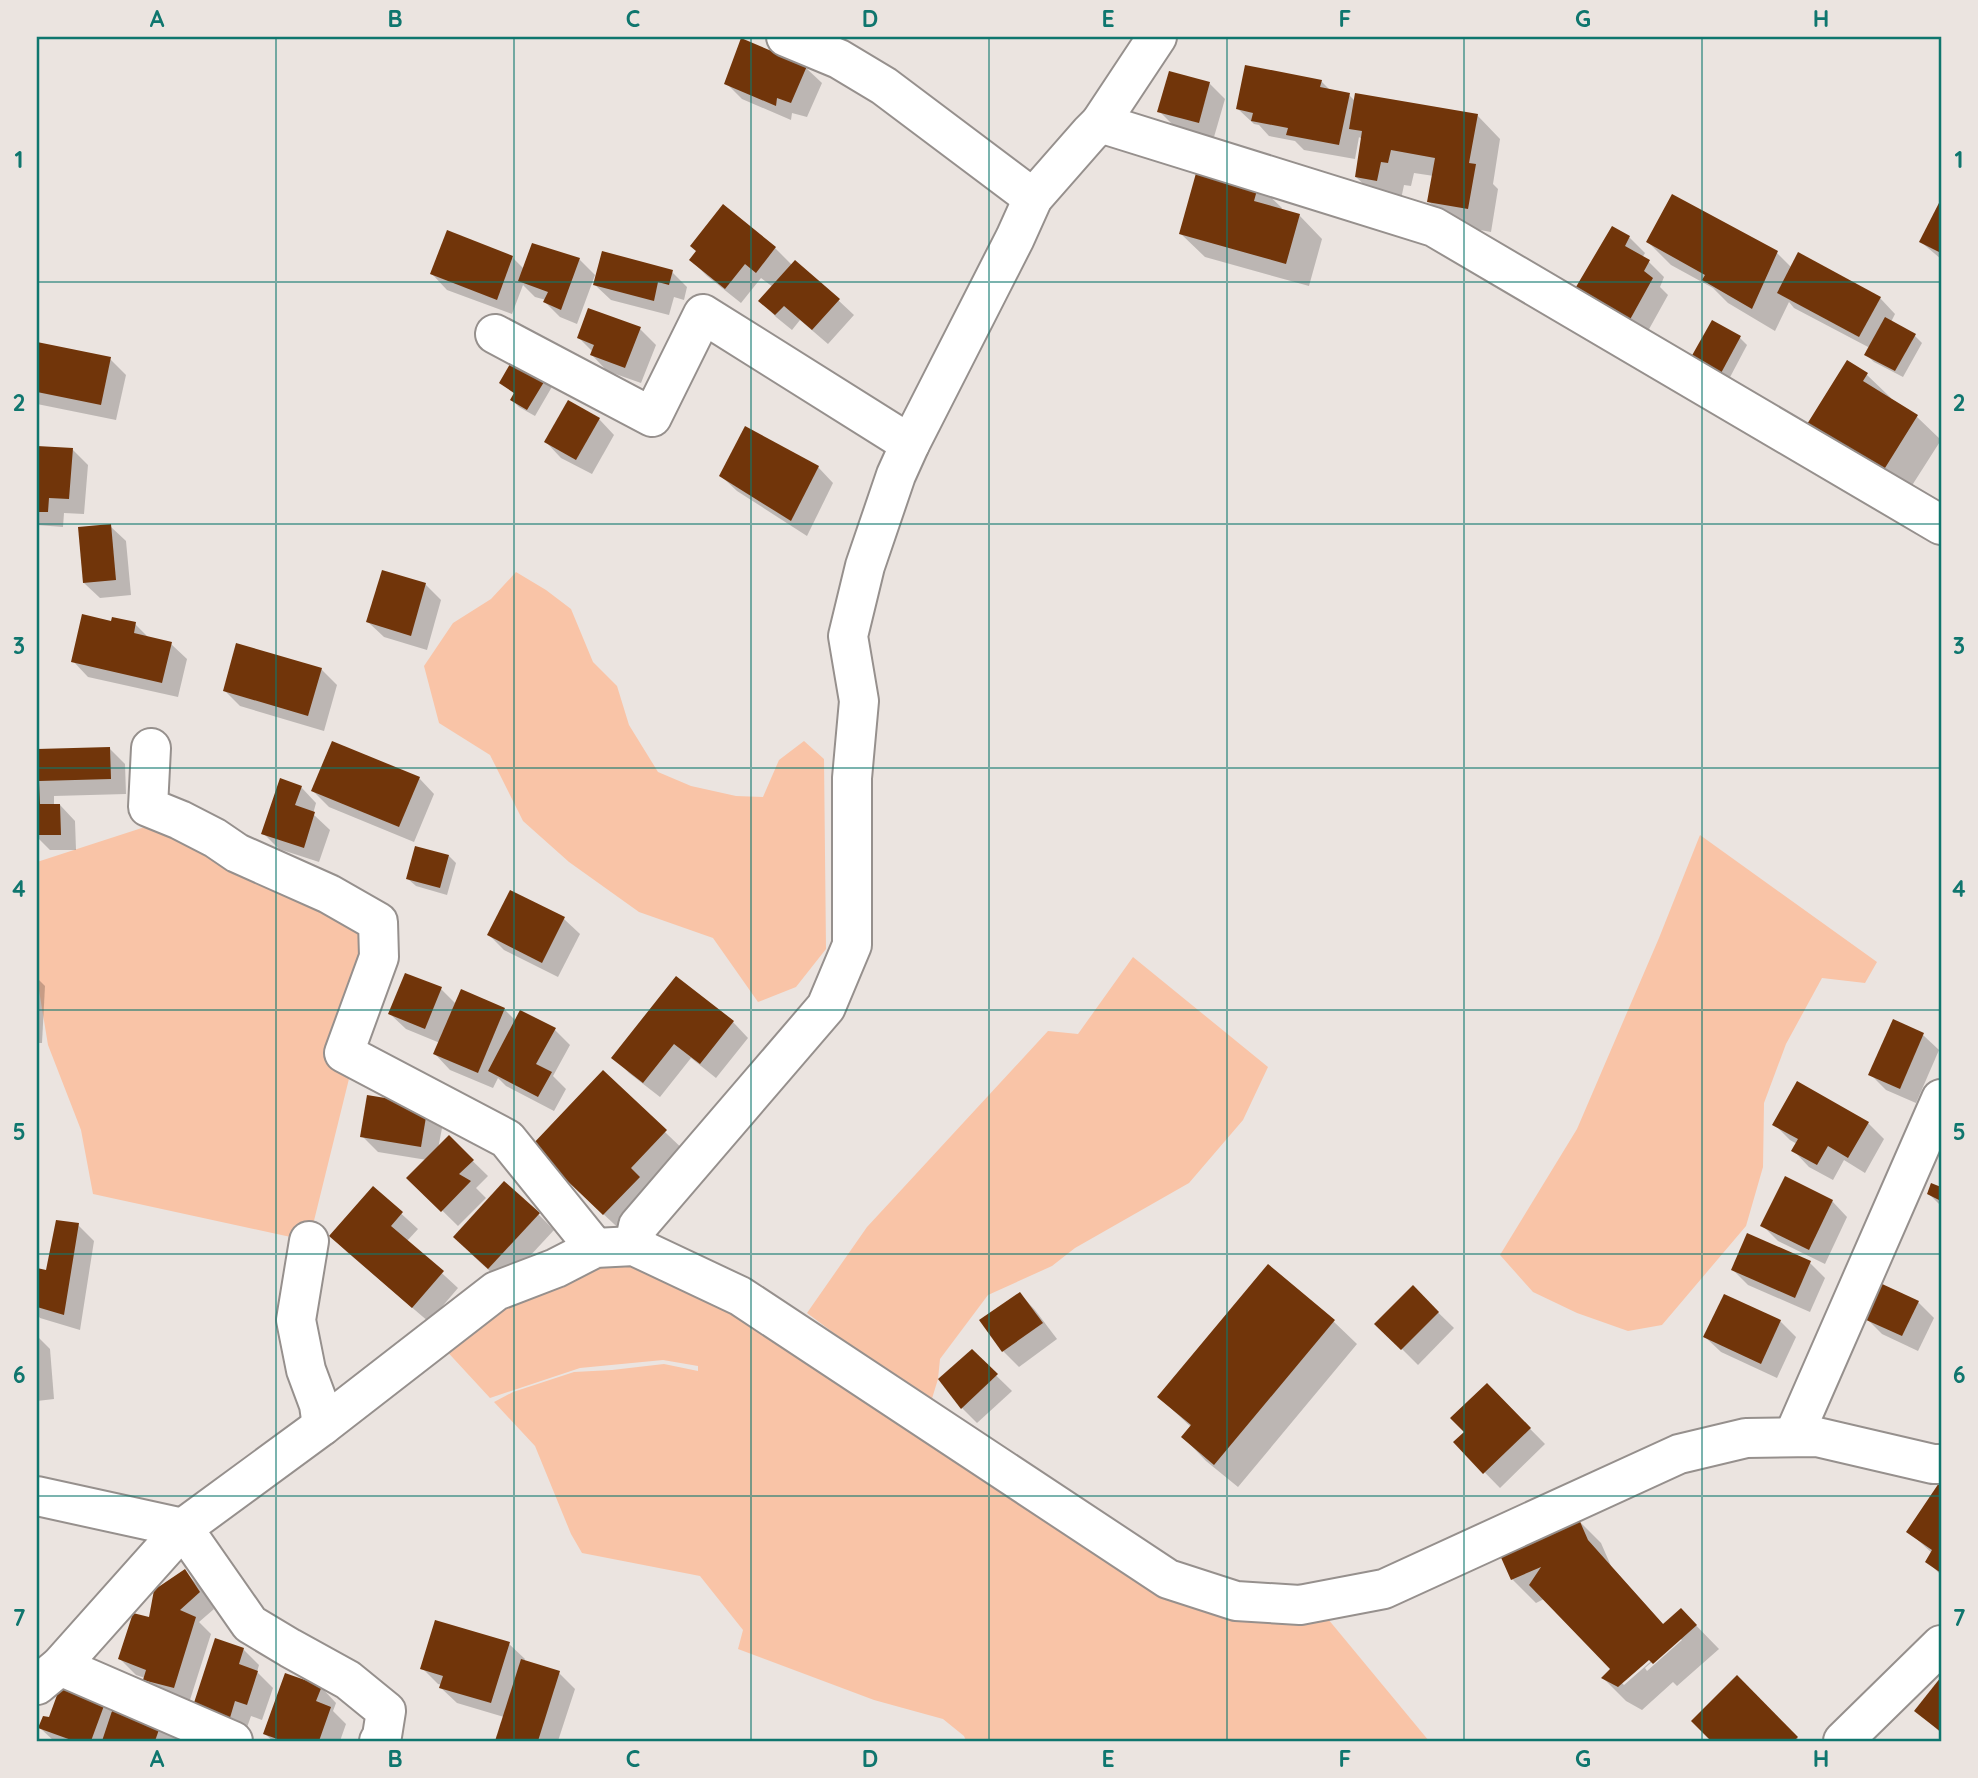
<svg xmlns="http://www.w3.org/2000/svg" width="1978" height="1778" viewBox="0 0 1978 1778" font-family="Quicksand,sans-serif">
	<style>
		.green { fill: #f9c4a7 }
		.shadow { fill: #0003; fill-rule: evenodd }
		.building { fill: #71350a }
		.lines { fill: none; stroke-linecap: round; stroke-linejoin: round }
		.minor-casing { stroke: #96908d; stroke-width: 42 }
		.minor { stroke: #fff; stroke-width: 38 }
		.grid { fill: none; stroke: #0f766e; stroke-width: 2; stroke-opacity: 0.55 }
		.neatline { fill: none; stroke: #0f766e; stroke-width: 2.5 }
		.grid-label { font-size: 23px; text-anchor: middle; font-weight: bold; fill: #0f766e }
	</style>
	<rect width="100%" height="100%" fill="#ebe4e0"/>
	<g class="green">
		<path d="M 516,572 L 546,590 L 571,609 L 593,662 L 617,686 L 629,725 L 658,772 L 691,786 L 736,796 L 763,797 L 779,760 L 804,741 L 824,759 L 826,949 L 796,987 L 758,1002 L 713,938 L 639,912 L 569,862 L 523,821 L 490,755 L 439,723 L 424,666 L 453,623 L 491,599 Z"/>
		<path d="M 151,825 L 329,894 L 379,957 L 309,1241 L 93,1194 L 81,1130 L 48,1045 L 37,978 L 37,862 Z"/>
		<path d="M 1700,835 L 1877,962 L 1865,983 L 1822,978 L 1786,1044 L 1764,1103 L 1763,1167 L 1746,1226 L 1662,1325 L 1628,1331 L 1577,1313 L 1533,1292 L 1500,1255 L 1577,1129 L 1659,938 Z"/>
		<path d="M 1133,957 L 1268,1067 L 1243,1120 L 1189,1183 L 1075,1248 L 1052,1266 L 988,1295 L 940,1359 L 938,1379 L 930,1405 L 807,1313 L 867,1227 L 1048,1031 L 1078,1034 Z"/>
		<path d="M 632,1252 L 1162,1575 L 1323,1613 L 1429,1741 L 966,1741 L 964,1736 L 943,1719 L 874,1700 L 738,1649 L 743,1630 L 700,1576 L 582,1553 L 571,1534 L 535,1446 L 494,1402 L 513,1392 L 574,1372 L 612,1370 L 664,1364 L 698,1371 L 698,1366 L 663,1360 L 580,1368 L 490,1398 L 442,1346 L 493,1294 Z"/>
	</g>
	<g class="shadow">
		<path d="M 806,68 L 822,83 L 807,117 L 792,113 L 791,120 L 742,99 L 726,83 Z"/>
		<path d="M 1321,81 L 1331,91 L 1349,95 L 1355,101 L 1477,115 L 1500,139 L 1493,184 L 1498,189 L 1491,232 L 1453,225 L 1429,202 L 1434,176 L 1414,173 L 1411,186 L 1404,185 L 1400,204 L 1380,200 L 1356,177 L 1363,140 L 1359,137 L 1355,159 L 1304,150 L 1295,141 L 1269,136 L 1259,125 L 1254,124 L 1238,109 Z"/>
		<path d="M 1209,83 L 1225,99 L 1214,137 L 1175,127 L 1159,111 Z"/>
		<path d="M 1258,185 L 1282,208 L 1281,210 L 1299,215 L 1322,239 L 1309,286 L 1205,257 L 1181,234 Z"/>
		<path d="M 1673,196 L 1777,253 L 1792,268 L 1880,298 L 1895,314 L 1891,322 L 1914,335 L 1922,343 L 1903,377 L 1874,362 L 1866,355 L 1870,348 L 1794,308 L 1789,302 L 1775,331 L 1728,303 L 1713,288 L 1671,265 L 1648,242 Z"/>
		<path d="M 1941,203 L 1941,259 L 1921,242 Z"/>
		<path d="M 724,207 L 775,248 L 792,265 L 838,300 L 854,315 L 828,344 L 800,320 L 792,330 L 776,317 L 761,301 L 773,287 L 761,278 L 741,303 L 707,276 L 691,260 Z"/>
		<path d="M 1629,237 L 1645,253 L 1642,258 L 1649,262 L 1664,277 L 1660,287 L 1668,295 L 1643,340 L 1591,307 Z"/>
		<path d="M 512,257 L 524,269 L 579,259 L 595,275 L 577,324 L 560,317 L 545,302 L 546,300 L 535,297 L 523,285 L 512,314 L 447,290 L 432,274 Z"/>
		<path d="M 672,272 L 687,287 L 684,300 L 674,297 L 669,315 L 611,300 L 595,285 Z"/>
		<path d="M 1712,323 L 1740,338 L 1747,345 L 1728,381 L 1700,366 Z"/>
		<path d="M 640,329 L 656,345 L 641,383 L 607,371 L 592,355 L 593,352 L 579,338 Z"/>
		<path d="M 37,344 L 110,359 L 126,375 L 116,420 L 37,404 Z"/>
		<path d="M 514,360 L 553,385 L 535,416 L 519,407 L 512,400 L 515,394 L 501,383 Z"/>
		<path d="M 1848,362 L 1867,375 L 1891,398 L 1890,400 L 1917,417 L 1941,440 L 1904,498 L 1830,452 Z"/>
		<path d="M 599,419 L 614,435 L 592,474 L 561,458 L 546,442 Z"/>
		<path d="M 37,447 L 73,450 L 88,465 L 84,514 L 64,513 L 63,527 L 37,525 Z"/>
		<path d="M 818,467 L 833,483 L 807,536 L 737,491 L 721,476 Z"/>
		<path d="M 110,526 L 126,541 L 131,595 L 100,598 L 84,583 Z"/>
		<path d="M 425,584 L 441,600 L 427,650 L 384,637 L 368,622 Z"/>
		<path d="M 112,623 L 135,624 L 150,639 L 171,644 L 187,659 L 178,697 L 88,677 L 73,661 Z"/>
		<path d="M 321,669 L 337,685 L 324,731 L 240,706 L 225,691 Z"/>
		<path d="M 109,748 L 125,764 L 126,794 L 54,796 L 54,805 L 60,805 L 75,821 L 76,850 L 50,850 L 37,837 L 37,773 Z"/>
		<path d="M 419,778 L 434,794 L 414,842 L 329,807 L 313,791 Z"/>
		<path d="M 301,787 L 316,803 L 313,814 L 330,830 L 319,862 L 279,849 L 263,833 Z"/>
		<path d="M 449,856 L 456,863 L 447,895 L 416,886 L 408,879 Z"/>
		<path d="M 564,919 L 580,934 L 558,977 L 504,950 L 489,935 Z"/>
		<path d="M 37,978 L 45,986 L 42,1043 L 37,1043 Z"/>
		<path d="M 441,989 L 456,1004 L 462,992 L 505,1010 L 516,1021 L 555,1030 L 570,1045 L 553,1076 L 566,1089 L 554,1111 L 506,1086 L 498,1078 L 493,1088 L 450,1070 L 435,1054 L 440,1043 L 406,1029 L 390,1014 Z"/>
		<path d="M 733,1022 L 748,1038 L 716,1078 L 691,1058 L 660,1097 L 629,1073 L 614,1057 Z"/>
		<path d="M 1923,1035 L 1939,1050 L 1916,1103 L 1886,1090 L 1870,1074 Z"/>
		<path d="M 603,1073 L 689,1155 L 628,1237 L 556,1170 Z"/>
		<path d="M 1797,1083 L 1868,1123 L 1884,1139 L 1865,1173 L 1844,1160 L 1833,1180 L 1809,1167 L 1794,1151 L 1797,1144 L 1790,1140 L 1774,1124 Z"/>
		<path d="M 369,1097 L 443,1123 L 438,1149 L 449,1138 L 488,1176 L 476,1188 L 486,1198 L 458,1226 L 409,1178 L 427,1160 L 378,1152 L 362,1136 Z"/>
		<path d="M 1932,1186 L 1941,1189 L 1941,1206 L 1929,1194 Z"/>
		<path d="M 373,1188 L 418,1229 L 407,1241 L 458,1288 L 429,1322 L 347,1252 L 331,1236 Z"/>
		<path d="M 1832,1201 L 1847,1217 L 1825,1264 L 1778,1241 L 1763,1226 Z"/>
		<path d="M 538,1214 L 554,1230 L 504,1284 L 470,1253 Z"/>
		<path d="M 78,1225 L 94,1241 L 80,1330 L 40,1318 L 37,1314 L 37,1270 L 48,1272 Z"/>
		<path d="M 1810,1263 L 1825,1278 L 1810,1312 L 1748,1285 L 1733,1270 Z"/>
		<path d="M 1413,1288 L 1454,1328 L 1418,1365 L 1377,1324 Z"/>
		<path d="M 1020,1294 L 1035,1310 L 1057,1339 L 1019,1367 L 1003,1351 L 981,1321 Z"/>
		<path d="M 1918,1302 L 1934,1318 L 1918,1351 L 1882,1334 L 1866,1318 Z"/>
		<path d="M 1333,1321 L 1357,1344 L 1238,1487 L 1206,1461 L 1183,1437 L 1191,1427 L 1159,1397 Z"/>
		<path d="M 1780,1321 L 1796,1337 L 1777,1378 L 1721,1352 L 1705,1337 Z"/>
		<path d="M 37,1336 L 50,1349 L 54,1399 L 37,1401 Z"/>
		<path d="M 972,1352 L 1012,1391 L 977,1423 L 962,1408 Z"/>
		<path d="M 1487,1385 L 1545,1444 L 1500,1488 L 1455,1442 L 1466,1432 Z"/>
		<path d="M 1941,1483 L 1941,1575 L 1927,1561 L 1932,1553 L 1908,1531 Z"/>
		<path d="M 1577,1519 L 1601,1543 L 1611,1566 L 1664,1625 L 1681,1610 L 1719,1649 L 1677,1686 L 1673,1682 L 1642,1710 L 1626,1701 L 1603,1678 L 1612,1669 L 1544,1599 L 1536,1603 L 1512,1579 ZM 1679,1638 L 1682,1640 L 1647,1671 L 1645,1668 ZM 1654,1653 L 1657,1656 L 1624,1685 L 1621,1682 Z"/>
		<path d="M 185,1572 L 200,1587 L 214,1609 L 199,1622 L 211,1634 L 189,1703 L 161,1695 L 145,1678 L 136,1675 L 120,1659 Z"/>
		<path d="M 509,1644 L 525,1659 L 524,1662 L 559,1673 L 575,1689 L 558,1741 L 496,1741 L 504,1717 L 457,1703 L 441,1688 L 442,1685 L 438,1684 L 422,1668 Z"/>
		<path d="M 243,1649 L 259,1665 L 257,1672 L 273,1688 L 262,1720 L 251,1716 L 244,1736 L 210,1724 Z"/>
		<path d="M 1737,1678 L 1800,1741 L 1713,1741 L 1693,1721 Z"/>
		<path d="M 1941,1680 L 1941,1733 L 1917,1711 Z"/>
		<path d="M 321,1687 L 336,1703 L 333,1711 L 346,1724 L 340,1741 L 273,1741 L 265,1734 Z"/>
		<path d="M 104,1704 L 113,1713 L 161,1723 L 177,1738 L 176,1741 L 54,1741 L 40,1728 L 50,1720 Z"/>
	</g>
	<g class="building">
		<path d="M 741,38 L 807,66 L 791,103 L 777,98 L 776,106 L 724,84 Z"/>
		<path d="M 1245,65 L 1322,80 L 1320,87 L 1350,93 L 1339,145 L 1286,135 L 1288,128 L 1251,121 L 1253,113 L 1236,109 Z"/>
		<path d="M 1169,71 L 1210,82 L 1199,123 L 1157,112 Z"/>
		<path d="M 1355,93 L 1478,114 L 1469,163 L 1476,164 L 1468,209 L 1427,202 L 1435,158 L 1391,150 L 1388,163 L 1381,162 L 1377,181 L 1355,177 L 1362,131 L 1349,129 Z"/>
		<path d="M 1198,166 L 1259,183 L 1254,201 L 1300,214 L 1286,264 L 1179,234 Z"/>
		<path d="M 1672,194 L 1778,251 L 1752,309 L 1702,280 L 1705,275 L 1646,242 Z"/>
		<path d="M 1941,199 L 1941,253 L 1919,242 Z"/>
		<path d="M 723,204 L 776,247 L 756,273 L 745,264 L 725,289 L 689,260 L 696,251 L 690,246 Z"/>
		<path d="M 1612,226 L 1630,236 L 1625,246 L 1650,260 L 1644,271 L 1653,278 L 1627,325 L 1573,292 Z"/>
		<path d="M 447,230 L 513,256 L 497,300 L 430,274 Z"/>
		<path d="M 532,243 L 580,258 L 561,310 L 543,302 L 548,292 L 518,281 Z"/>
		<path d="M 602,251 L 673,270 L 669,285 L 658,282 L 654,301 L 593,285 Z"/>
		<path d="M 1798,252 L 1881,297 L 1859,337 L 1777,293 Z"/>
		<path d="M 795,260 L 840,299 L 812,330 L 784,306 L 775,315 L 758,301 Z"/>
		<path d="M 588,308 L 641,327 L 625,368 L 590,355 L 594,345 L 577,338 Z"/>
		<path d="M 1885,317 L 1916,334 L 1895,371 L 1864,355 Z"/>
		<path d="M 1712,320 L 1741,336 L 1720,375 L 1690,359 Z"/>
		<path d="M 37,342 L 111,357 L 101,405 L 37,392 Z"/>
		<path d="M 514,357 L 547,377 L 527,410 L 510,400 L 514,393 L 499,383 Z"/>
		<path d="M 1847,360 L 1868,373 L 1863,381 L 1918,415 L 1880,476 L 1804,429 Z"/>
		<path d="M 568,400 L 600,418 L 576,460 L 544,442 Z"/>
		<path d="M 745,426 L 819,466 L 791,521 L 719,476 Z"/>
		<path d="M 37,446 L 73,448 L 69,499 L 49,498 L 48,512 L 37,512 Z"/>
		<path d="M 111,524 L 116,580 L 83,583 L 78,527 Z"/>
		<path d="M 382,570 L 426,583 L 411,636 L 366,622 Z"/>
		<path d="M 82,614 L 111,621 L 112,617 L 136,622 L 134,633 L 172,642 L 162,683 L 71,662 Z"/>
		<path d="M 236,643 L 322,668 L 308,716 L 223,691 Z"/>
		<path d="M 332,741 L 420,777 L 399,827 L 311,791 Z"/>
		<path d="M 110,747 L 111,779 L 39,781 L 40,804 L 60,804 L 61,835 L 37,835 L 37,749 Z"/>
		<path d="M 280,778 L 302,786 L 295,805 L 315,812 L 304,848 L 261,834 Z"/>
		<path d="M 415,846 L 449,855 L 440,888 L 406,879 Z"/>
		<path d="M 510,890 L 565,917 L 542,963 L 487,935 Z"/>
		<path d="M 405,973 L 442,987 L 425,1029 L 388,1014 Z"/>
		<path d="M 676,976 L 734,1021 L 700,1064 L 674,1044 L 643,1083 L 611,1058 Z"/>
		<path d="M 461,989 L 505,1008 L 478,1073 L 433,1054 Z"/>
		<path d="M 520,1010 L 556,1028 L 536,1064 L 552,1072 L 538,1097 L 488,1071 Z"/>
		<path d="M 1893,1019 L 1924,1033 L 1900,1089 L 1868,1075 Z"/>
		<path d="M 603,1070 L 667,1130 L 631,1168 L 640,1177 L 603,1215 L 531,1146 Z"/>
		<path d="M 1797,1081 L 1869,1122 L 1848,1158 L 1828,1146 L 1817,1165 L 1791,1151 L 1798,1139 L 1772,1125 Z"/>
		<path d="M 367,1095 L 428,1105 L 421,1147 L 360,1137 Z"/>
		<path d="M 449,1135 L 474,1160 L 459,1174 L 471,1181 L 441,1212 L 406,1178 Z"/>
		<path d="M 1785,1176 L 1833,1200 L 1809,1250 L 1760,1226 Z"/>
		<path d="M 504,1181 L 540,1213 L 488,1269 L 453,1237 Z"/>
		<path d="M 1931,1183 L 1941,1187 L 1941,1201 L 1927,1194 Z"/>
		<path d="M 373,1186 L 403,1212 L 391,1226 L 444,1271 L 412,1308 L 329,1236 Z"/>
		<path d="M 56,1220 L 79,1223 L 64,1315 L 37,1307 L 37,1268 L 46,1270 Z"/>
		<path d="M 1747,1233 L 1811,1261 L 1795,1298 L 1731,1270 Z"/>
		<path d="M 1268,1264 L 1335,1320 L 1214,1465 L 1181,1437 L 1191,1425 L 1157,1397 Z"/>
		<path d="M 1880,1283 L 1919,1301 L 1902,1336 L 1864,1319 Z"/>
		<path d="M 1413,1285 L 1439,1312 L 1401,1350 L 1374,1324 Z"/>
		<path d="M 1020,1292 L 1043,1323 L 1002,1352 L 979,1320 Z"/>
		<path d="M 1724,1294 L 1781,1320 L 1761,1364 L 1703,1337 Z"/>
		<path d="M 972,1349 L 998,1374 L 961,1409 L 938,1379 Z"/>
		<path d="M 1487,1383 L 1531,1428 L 1483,1474 L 1453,1442 L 1464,1432 L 1450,1418 Z"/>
		<path d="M 1941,1480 L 1941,1573 L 1925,1562 L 1932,1550 L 1906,1532 Z"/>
		<path d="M 1578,1517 L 1588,1540 L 1663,1624 L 1681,1608 L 1697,1625 L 1653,1664 L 1649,1660 L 1618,1687 L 1601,1678 L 1610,1669 L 1529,1585 L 1541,1567 L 1511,1580 L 1499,1553 Z"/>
		<path d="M 185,1569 L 200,1592 L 180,1610 L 196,1617 L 174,1688 L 143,1680 L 146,1670 L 118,1659 L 133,1613 L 149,1617 L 154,1590 Z"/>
		<path d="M 435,1620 L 510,1642 L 491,1703 L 439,1688 L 443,1676 L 420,1669 Z"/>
		<path d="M 215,1638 L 244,1648 L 239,1664 L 258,1671 L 247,1705 L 235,1701 L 229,1721 L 192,1709 Z"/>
		<path d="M 521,1659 L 560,1671 L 538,1741 L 495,1741 Z"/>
		<path d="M 285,1673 L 322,1686 L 316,1701 L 331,1707 L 319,1741 L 283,1741 L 263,1734 Z"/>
		<path d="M 1737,1675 L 1798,1737 L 1794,1741 L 1711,1741 L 1691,1721 Z"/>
		<path d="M 1941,1677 L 1941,1732 L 1914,1711 Z"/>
		<path d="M 60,1687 L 105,1703 L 91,1741 L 74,1741 L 38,1728 L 43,1716 L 49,1717 Z"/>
		<path d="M 114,1705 L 162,1721 L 155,1741 L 102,1741 Z"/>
	</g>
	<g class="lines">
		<g class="minor-casing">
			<g id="minor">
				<path d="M 786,37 L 839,59 L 884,86 L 1033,198"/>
				<path d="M 1100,123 L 1434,227 L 1941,525"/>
				<path d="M 495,334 L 652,417 L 703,314 L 910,444"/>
				<path d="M 151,748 L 148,807 L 180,820 L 215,838 L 237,853 L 329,894 L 378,922 L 379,957 L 344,1053 L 507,1139 L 595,1248"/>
				<path d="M 309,1241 L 296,1320 L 306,1370 L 319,1405 L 322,1426"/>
				<path d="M 634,1246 L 638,1226 L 826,1007 L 852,945 L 852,778 L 859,701 L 848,636 L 865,566 L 896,475 L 910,444 L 1015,238 L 1033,198 L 1090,133 L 1100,123 L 1157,37"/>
				<path d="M 1793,1437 L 1941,1099"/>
				<path d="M 37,1496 L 183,1528 L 250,1624 L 290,1648 L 348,1680 L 386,1711 L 382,1736 L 379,1741"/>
				<path d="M 60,1666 L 233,1741"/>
				<path d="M 37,1685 L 60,1666 L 183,1528 L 322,1426 L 496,1291 L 556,1268 L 595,1248 L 634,1246 L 740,1296 L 1168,1579 L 1236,1601 L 1300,1605 L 1384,1589 L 1679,1454 L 1746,1438 L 1817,1437 L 1933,1464 L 1941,1464"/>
				<path d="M 1843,1741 L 1941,1645"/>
			</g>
		</g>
		<use href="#minor" class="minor"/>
	</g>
	<path class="grid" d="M 276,37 L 276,1741M 514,37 L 514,1741M 751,37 L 751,1741M 989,37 L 989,1741M 1227,37 L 1227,1741M 1464,37 L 1464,1741M 1702,37 L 1702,1741M 37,282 L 1941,282M 37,524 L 1941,524M 37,768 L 1941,768M 37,1010 L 1941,1010M 37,1254 L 1941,1254M 37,1496 L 1941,1496"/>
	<rect width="1978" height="1778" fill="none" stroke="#ebe4e0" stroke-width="77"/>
	<rect x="38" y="38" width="1902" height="1702" class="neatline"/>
	<g class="grid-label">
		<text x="157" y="27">A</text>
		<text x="395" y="27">B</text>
		<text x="633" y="27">C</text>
		<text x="870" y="27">D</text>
		<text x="1108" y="27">E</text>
		<text x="1345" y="27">F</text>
		<text x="1583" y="27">G</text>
		<text x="1821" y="27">H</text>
		<text x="19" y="168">1</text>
		<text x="1959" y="168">1</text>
		<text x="19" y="411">2</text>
		<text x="1959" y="411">2</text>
		<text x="19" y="654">3</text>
		<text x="1959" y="654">3</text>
		<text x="19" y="897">4</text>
		<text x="1959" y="897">4</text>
		<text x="19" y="1140">5</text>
		<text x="1959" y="1140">5</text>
		<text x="19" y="1383">6</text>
		<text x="1959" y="1383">6</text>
		<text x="19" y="1626">7</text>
		<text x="1959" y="1626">7</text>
		<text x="157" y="1767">A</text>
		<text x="395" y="1767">B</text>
		<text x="633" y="1767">C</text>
		<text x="870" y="1767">D</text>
		<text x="1108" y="1767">E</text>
		<text x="1345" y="1767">F</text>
		<text x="1583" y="1767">G</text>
		<text x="1821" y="1767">H</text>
	</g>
</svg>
